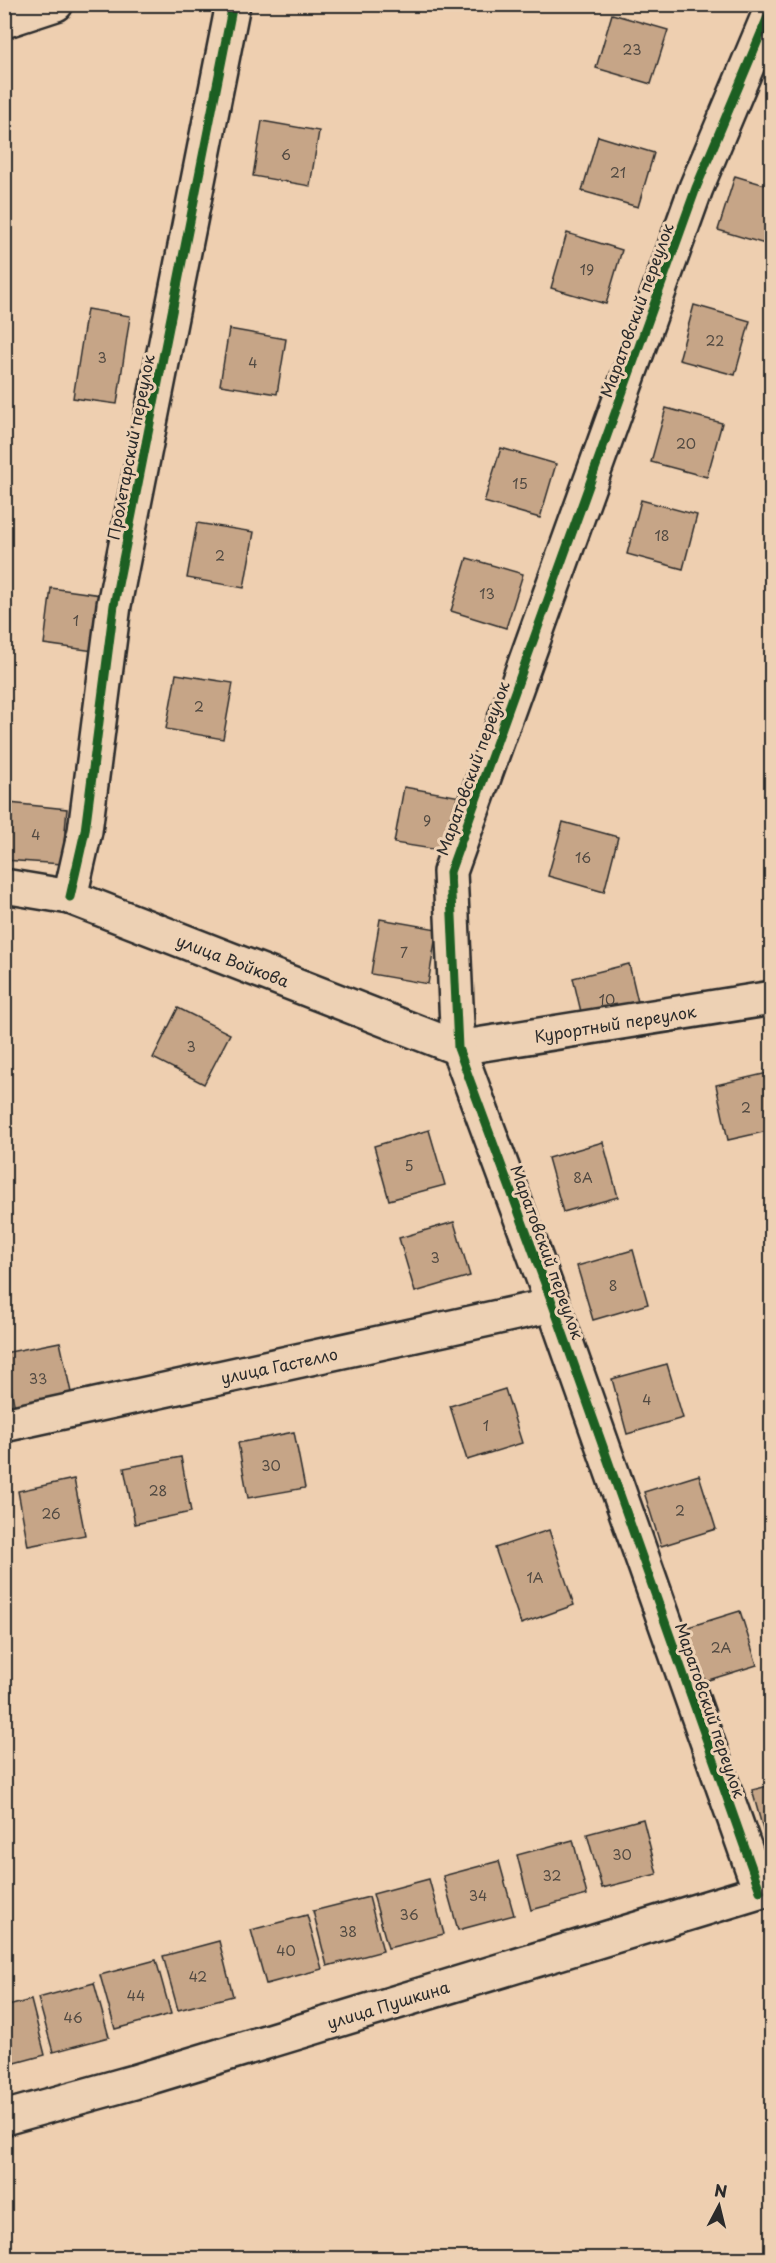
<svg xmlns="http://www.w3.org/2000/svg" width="776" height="2263" viewBox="0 0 776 2263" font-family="'Playpen Sans',sans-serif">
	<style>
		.building { fill: #c6a587; stroke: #2b2b2b; stroke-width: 1.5 }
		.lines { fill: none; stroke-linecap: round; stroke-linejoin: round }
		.minor-casing { stroke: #2b2b2b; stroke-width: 38 }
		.minor { stroke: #edd1b4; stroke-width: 33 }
		.cycleway-casing { stroke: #edd1b4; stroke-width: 13 }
		.cycleway { stroke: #1b5e20; stroke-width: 9 }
		.labels { text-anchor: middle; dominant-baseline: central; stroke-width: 6; stroke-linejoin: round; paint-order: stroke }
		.number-label { font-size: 14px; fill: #524a42 }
		.street-label { font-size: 16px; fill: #2b2b2b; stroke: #edd1b4 }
	</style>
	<rect width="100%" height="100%" fill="#eecfb0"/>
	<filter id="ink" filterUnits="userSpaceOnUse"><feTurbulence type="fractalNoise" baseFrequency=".0167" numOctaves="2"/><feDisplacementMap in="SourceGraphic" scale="12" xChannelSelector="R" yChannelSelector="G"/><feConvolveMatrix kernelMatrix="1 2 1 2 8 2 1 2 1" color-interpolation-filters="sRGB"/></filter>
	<g filter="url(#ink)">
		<g class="building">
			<path d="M 612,14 L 668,30 L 651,84 L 596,68 Z"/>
			<path d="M 262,121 L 319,131 L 310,186 L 253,176 Z"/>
			<path d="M 598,136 L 654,153 L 638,207 L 582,191 Z"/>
			<path d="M 735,176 L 772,187 L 772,246 L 718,230 Z"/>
			<path d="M 567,233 L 622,250 L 606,304 L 551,288 Z"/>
			<path d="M 694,305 L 750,321 L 735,375 L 679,360 Z"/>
			<path d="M 87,309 L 130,316 L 117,404 L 73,398 Z"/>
			<path d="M 229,329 L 286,339 L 277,394 L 220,385 Z"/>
			<path d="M 666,408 L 722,423 L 707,477 L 651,462 Z"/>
			<path d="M 501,448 L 556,464 L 540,518 L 484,502 Z"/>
			<path d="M 641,500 L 697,515 L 683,569 L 627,554 Z"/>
			<path d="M 197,523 L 254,532 L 244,588 L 187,578 Z"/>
			<path d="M 467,558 L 523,574 L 506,628 L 451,611 Z"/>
			<path d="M 51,588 L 108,596 L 101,652 L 44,644 Z"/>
			<path d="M 176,674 L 233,683 L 223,739 L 166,729 Z"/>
			<path d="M 404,787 L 461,797 L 451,852 L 394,843 Z"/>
			<path d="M 9,803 L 67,809 L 62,864 L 4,860 Z"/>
			<path d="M 563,822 L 618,837 L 604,892 L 548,876 Z"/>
			<path d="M 380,919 L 437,929 L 428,984 L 371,974 Z"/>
			<path d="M 629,964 L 642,1019 L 586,1033 L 573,978 Z"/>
			<path d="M 178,1008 L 230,1034 L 204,1084 L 153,1058 Z"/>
			<path d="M 772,1072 L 772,1130 L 728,1140 L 716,1085 Z"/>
			<path d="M 429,1130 L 445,1185 L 389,1200 L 374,1146 Z"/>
			<path d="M 603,1142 L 618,1197 L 563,1212 L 548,1158 Z"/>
			<path d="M 454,1222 L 470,1276 L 415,1292 L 399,1238 Z"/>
			<path d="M 633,1250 L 648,1304 L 593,1320 L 577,1266 Z"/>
			<path d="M 60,1342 L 72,1397 L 15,1409 L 4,1353 Z"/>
			<path d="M 667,1364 L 683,1418 L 627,1434 L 612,1379 Z"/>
			<path d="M 505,1389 L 522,1443 L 467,1460 L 450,1406 Z"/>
			<path d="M 294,1432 L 305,1488 L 248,1498 L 238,1443 Z"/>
			<path d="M 181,1457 L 191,1512 L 135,1524 L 124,1468 Z"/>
			<path d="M 699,1475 L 716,1529 L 661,1546 L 644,1492 Z"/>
			<path d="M 74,1479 L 85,1535 L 28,1546 L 18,1491 Z"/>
			<path d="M 549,1530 L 574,1605 L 521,1624 L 495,1548 Z"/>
			<path d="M 740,1611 L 757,1665 L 702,1682 L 685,1628 Z"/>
			<path d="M 772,1785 L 772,1843 L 767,1844 L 752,1790 Z"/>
			<path d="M 643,1819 L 657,1874 L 602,1888 L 587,1834 Z"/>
			<path d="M 573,1840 L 587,1895 L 531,1910 L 517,1855 Z"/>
			<path d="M 499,1861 L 514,1915 L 458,1930 L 443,1876 Z"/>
			<path d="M 429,1879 L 444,1934 L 388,1948 L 373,1894 Z"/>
			<path d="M 369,1897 L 383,1951 L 327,1966 L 313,1911 Z"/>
			<path d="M 307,1915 L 322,1969 L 266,1984 L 251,1930 Z"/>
			<path d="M 219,1941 L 233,1996 L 178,2010 L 163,1956 Z"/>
			<path d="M 156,1960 L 171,2014 L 115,2029 L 100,1975 Z"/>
			<path d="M 94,1983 L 109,2037 L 53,2052 L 38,1998 Z"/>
			<path d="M 31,2000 L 45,2055 L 4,2066 L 4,2007 Z"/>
		</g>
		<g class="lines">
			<g class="minor-casing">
				<g id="minor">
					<path d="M 4,21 L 56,4"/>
					<path d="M 4,886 L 70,897 L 458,1048 L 772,998"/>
					<path d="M 70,897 L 85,831 L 114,605 L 233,4"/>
					<path d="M 4,1425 L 553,1305"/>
					<path d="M 760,1891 L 553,1305 L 458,1048 L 450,872 L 696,188 L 772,7"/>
					<path d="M 4,2118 L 134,2082 L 772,1888"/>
				</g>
			</g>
			<use href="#minor" class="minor"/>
			<g class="cycleway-casing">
				<g id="cycleway">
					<path d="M 70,897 L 85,831 L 114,605 L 233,4"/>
					<path d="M 760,1891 L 553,1305 L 458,1048 L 450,872 L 696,188 L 772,7"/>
				</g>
			</g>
			<use href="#cycleway" class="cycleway"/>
		</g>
	</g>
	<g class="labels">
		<g class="number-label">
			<text x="632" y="49">23</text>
			<text x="286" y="154">6</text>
			<text x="618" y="172">21</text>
			<text x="587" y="269">19</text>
			<text x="715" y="340">22</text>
			<text x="102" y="357">3</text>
			<text x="253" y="362">4</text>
			<text x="686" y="443">20</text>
			<text x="520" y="483">15</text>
			<text x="662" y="535">18</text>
			<text x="220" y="555">2</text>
			<text x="487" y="593">13</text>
			<text x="76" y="620">1</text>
			<text x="199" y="706">2</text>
			<text x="427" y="820">9</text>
			<text x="36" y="834">4</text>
			<text x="583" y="857">16</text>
			<text x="404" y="952">7</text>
			<text x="607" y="999">10</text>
			<text x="191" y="1046">3</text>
			<text x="746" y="1107">2</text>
			<text x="409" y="1165">5</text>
			<text x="583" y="1177">8А</text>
			<text x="435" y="1257">3</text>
			<text x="613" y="1285">8</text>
			<text x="38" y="1378">33</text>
			<text x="647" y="1399">4</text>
			<text x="486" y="1425">1</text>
			<text x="271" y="1465">30</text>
			<text x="158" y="1490">28</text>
			<text x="680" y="1510">2</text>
			<text x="51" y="1513">26</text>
			<text x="535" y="1577">1А</text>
			<text x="721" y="1647">2А</text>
			<text x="622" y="1854">30</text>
			<text x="552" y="1875">32</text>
			<text x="478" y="1895">34</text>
			<text x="409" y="1914">36</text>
			<text x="348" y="1931">38</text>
			<text x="286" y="1950">40</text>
			<text x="198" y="1976">42</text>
			<text x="136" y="1995">44</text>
			<text x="73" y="2017">46</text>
		</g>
		<g class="street-label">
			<text transform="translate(636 310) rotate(-70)">Маратовский переулок</text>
			<text transform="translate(130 447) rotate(-79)">Пролетарский переулок</text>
			<text transform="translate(472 768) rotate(-70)">Маратовский переулок</text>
			<text transform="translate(233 960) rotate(21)">улица Войкова</text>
			<text transform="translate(615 1023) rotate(-9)">Курортный переулок</text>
			<text transform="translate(548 1252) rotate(70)">Маратовский переулок</text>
			<text transform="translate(279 1365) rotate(-12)">улица Гастелло</text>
			<text transform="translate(711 1710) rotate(71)">Маратовский переулок</text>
			<text transform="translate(388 2004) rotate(-17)">улица Пушкина</text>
		</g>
	</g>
	<rect width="776" height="2263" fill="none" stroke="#edd1b4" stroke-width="24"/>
	<rect x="12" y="12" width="752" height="2239" fill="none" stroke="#2b2b2b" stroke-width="2" filter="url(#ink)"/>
	<g transform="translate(719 2206) rotate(7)" stroke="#edd1b4" stroke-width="4.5" paint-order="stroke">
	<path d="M0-4.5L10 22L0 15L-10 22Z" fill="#2b2b2b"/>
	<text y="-9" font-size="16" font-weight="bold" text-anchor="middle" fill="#2b2b2b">N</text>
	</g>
</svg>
